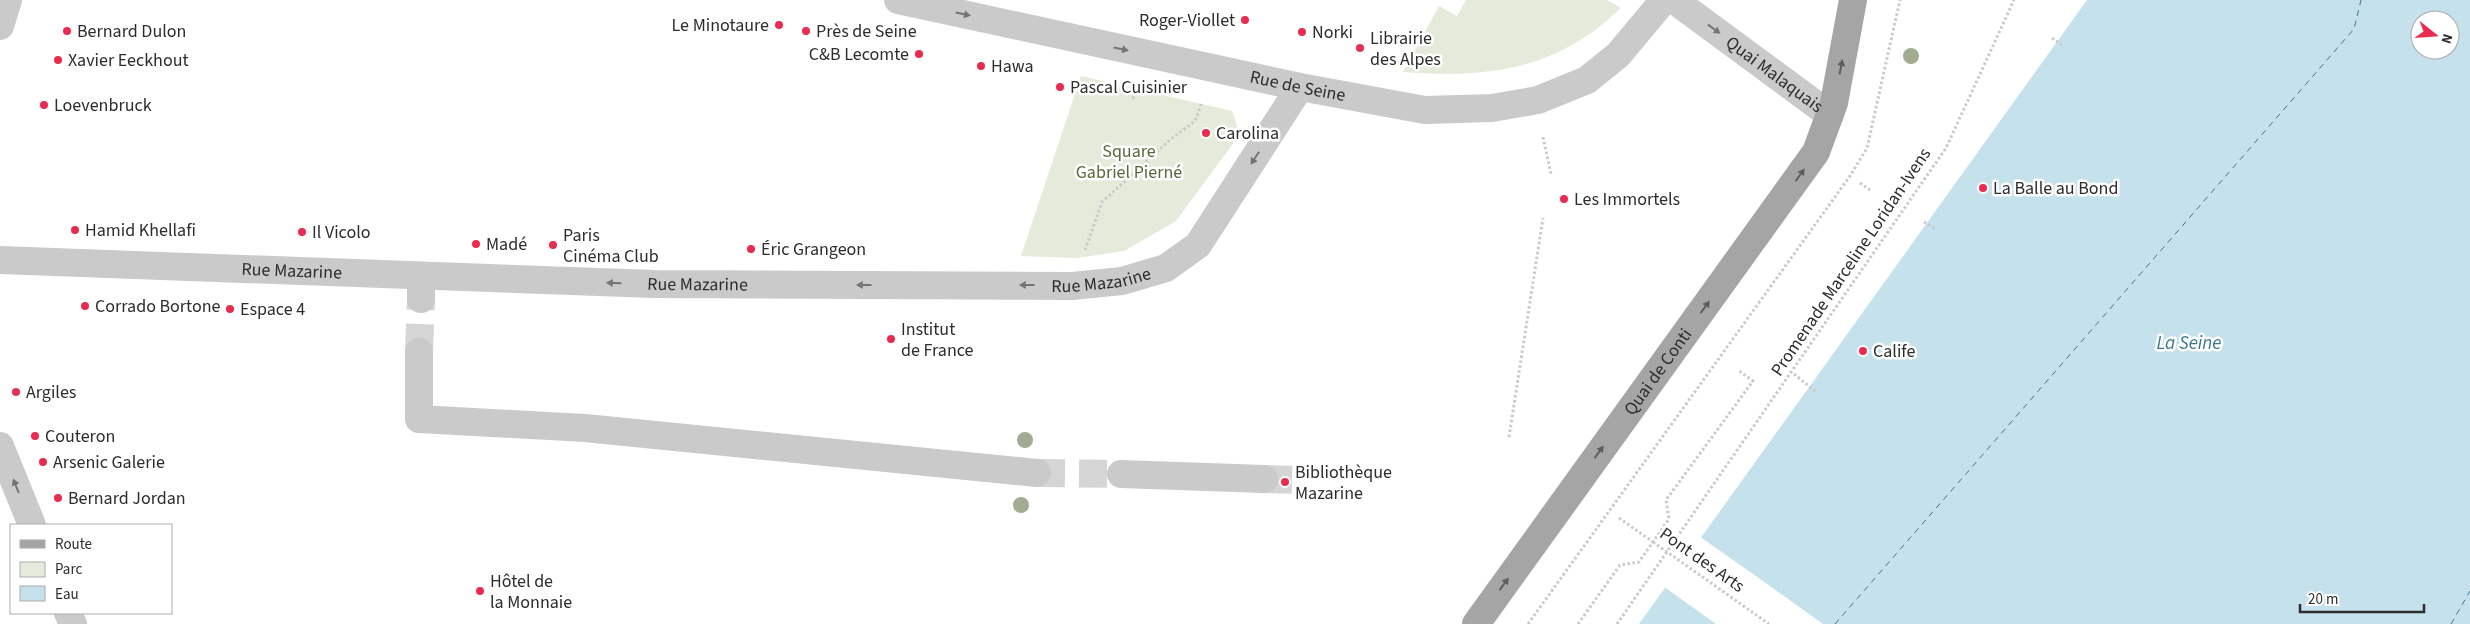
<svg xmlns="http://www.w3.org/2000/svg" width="2470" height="624" viewBox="0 0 2470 624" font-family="'Source Sans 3',sans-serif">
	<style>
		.green { fill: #e5ebda }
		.water { fill: #c5e1eb; fill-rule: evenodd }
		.pier { fill: #fff }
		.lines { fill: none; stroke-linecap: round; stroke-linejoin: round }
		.ferry { stroke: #3a7890; stroke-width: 1; stroke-dasharray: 6 5; stroke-linecap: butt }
		.minor-tunnel { stroke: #d5d5d5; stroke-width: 28; stroke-dasharray: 28 14; stroke-linecap: butt }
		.path { stroke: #cacaca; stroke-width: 3; stroke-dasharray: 2.5 2.5; stroke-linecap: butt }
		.minor { stroke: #cacaca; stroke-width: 28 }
		.major { stroke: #a5a5a5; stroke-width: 28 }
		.path-bridge { stroke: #cacaca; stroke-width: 3; stroke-dasharray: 2.5 2.5; stroke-linecap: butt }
		.tree { fill: #a2ac93 }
		.oneway { fill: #747474 }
		.oneway2 { fill: #5d5d5d }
		.poi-dot { fill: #e82b4e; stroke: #fff; stroke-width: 2 }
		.labels { text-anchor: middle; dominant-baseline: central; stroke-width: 5; stroke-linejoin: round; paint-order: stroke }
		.poi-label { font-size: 18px; fill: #2d2d2d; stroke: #fff; text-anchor: start }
		.street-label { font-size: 18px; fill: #2d2d2d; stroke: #fff }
		.park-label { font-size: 18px; fill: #55693a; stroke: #fff }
		.water-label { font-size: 19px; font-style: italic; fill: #3a7890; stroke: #fff }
	</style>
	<rect width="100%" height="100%" fill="#fff"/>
	<g class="green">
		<path d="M 1466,0 L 1607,0 L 1621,8 C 1610,17 1600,28 1588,35 C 1531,74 1470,77 1403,72 L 1439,6 L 1457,16 Z"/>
		<path d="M 1081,76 L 1232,111 L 1240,134 L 1176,221 L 1124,251 L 1077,258 L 1021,256 Z"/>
	</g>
	<path class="water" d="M 2087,0 L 2470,0 L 2470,624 L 1639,624 ZM 2420,20 L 2450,20 L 2450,50 L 2420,50 Z"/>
	<path class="pier" d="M 1699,536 L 1770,586 L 1823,624 L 1716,624 L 1663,586 Z"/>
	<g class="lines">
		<g class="ferry">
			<path d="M 1835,624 L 2354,29 L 2361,0"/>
			<path d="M 2451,624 L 2470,591"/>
		</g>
		<g class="minor-tunnel">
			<path d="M 419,352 L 421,299"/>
			<path d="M 1037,473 L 1121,474"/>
			<path d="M 1264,479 L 1303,480"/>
		</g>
		<g class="path">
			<path d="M 2052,38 L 2063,46"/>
			<path d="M 1133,99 L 1135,89"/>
			<path d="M 1543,137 L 1551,174"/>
			<path d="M 1860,183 L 1870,190"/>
			<path d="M 1924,222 L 1936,229"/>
			<path d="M 1085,250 L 1102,202 L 1171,139 L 1195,121 L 1202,102"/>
			<path d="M 1794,374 L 1815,391"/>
			<path d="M 1509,437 L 1543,218"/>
			<path d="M 1619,518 L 1653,542"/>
			<path d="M 1528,624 L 1850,176 L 1867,148 L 1900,0"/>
			<path d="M 1578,624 L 1620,565 L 1639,562 L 1669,519 L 1666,500 L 1753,381 L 1738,370"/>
			<path d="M 1617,624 L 1946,148 L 2014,0"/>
		</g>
		<g class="minor">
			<path id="s1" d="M 898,0 L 1300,87 L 1425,110 L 1492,108 L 1538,100 L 1587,80 L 1618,55 L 1664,0"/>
			<path id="s2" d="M 1674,0 L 1830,115"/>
			<path d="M 0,26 L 8,0"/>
			<path id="s3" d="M 0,260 L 654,284 L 1072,286 L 1122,281 L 1166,268 L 1198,245 L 1300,87"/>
			<path d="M 421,276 L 421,299"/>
			<path d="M 419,352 L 419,419 L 585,428 L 1037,473"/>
			<path d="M 0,446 L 32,525"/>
			<path d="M 1121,474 L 1264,479"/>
			<path d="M 68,613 L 73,624"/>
		</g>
		<path class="major" id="s4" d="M 1476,624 L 1816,152 L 1834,103 L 1853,0"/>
		<path class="path-bridge" d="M 1653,542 L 1769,624"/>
	</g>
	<g class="tree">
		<circle cx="1911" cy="56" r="8"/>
		<circle cx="1025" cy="440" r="8"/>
		<circle cx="1021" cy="505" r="8"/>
	</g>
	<defs><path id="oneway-solid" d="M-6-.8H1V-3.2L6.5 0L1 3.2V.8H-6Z" transform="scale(1.25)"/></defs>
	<g class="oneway">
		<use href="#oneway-solid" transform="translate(963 14) rotate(12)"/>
		<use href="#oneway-solid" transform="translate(1714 29) rotate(36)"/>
		<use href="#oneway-solid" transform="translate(1121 49) rotate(12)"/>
		<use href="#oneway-solid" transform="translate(1255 158) rotate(123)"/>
		<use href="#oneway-solid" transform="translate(614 283) rotate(-178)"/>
		<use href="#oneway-solid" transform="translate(864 285) rotate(-180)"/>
		<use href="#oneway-solid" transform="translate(1027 285) rotate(-180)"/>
		<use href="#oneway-solid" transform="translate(16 486) rotate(-112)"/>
	</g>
	<g class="oneway2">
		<use href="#oneway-solid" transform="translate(1841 67) rotate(-79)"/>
		<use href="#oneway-solid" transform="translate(1800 175) rotate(-54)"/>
		<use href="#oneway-solid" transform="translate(1705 307) rotate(-54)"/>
		<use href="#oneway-solid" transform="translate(1599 452) rotate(-54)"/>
		<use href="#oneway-solid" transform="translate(1504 584) rotate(-54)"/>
	</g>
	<g class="poi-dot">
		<circle cx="1245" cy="20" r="5"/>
		<circle cx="779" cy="25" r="5"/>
		<circle cx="67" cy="31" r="5"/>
		<circle cx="806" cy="31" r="5"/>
		<circle cx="1302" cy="32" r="5"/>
		<circle cx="1360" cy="48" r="5"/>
		<circle cx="919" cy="54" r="5"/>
		<circle cx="58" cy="60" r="5"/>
		<circle cx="981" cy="66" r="5"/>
		<circle cx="1060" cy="87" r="5"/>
		<circle cx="44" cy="105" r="5"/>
		<circle cx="1206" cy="133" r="5"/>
		<circle cx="1983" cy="188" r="5"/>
		<circle cx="1564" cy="199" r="5"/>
		<circle cx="75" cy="230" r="5"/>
		<circle cx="302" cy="232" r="5"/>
		<circle cx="476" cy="244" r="5"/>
		<circle cx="553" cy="245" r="5"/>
		<circle cx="751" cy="249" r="5"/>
		<circle cx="85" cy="306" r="5"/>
		<circle cx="230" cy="309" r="5"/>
		<circle cx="891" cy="339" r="5"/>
		<circle cx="1863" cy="351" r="5"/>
		<circle cx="16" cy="392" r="5"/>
		<circle cx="35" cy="436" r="5"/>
		<circle cx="43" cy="462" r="5"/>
		<circle cx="1285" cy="482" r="5"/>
		<circle cx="58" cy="498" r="5"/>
		<circle cx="480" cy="591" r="5"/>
	</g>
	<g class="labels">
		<g class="poi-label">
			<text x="1235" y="20" text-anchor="end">Roger-Viollet</text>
			<text x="769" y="25" text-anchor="end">Le Minotaure</text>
			<text x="77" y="31">Bernard Dulon</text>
			<text x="816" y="31">Près de Seine</text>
			<text x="1312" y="32">Norki</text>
			<text x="1370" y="38">Librairie<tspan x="1370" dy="21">des Alpes</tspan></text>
			<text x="909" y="54" text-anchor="end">C&amp;B Lecomte</text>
			<text x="68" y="60">Xavier Eeckhout</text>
			<text x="991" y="66">Hawa</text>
			<text x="1070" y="87">Pascal Cuisinier</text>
			<text x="54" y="105">Loevenbruck</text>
			<text x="1216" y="133">Carolina</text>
			<text x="1993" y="188">La Balle au Bond</text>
			<text x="1574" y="199">Les Immortels</text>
			<text x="85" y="230">Hamid Khellafi</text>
			<text x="312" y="232">Il Vicolo</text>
			<text x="563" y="235">Paris<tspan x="563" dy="21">Cinéma Club</tspan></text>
			<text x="486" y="244">Madé</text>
			<text x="761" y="249">Éric Grangeon</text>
			<text x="95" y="306">Corrado Bortone</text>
			<text x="240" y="309">Espace 4</text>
			<text x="901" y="329">Institut<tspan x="901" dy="21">de France</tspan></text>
			<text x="1873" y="351">Calife</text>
			<text x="26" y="392">Argiles</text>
			<text x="45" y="436">Couteron</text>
			<text x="53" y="462">Arsenic Galerie</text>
			<text x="1295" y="472">Bibliothèque<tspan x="1295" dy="21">Mazarine</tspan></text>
			<text x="68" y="498">Bernard Jordan</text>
			<text x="490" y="581">Hôtel de<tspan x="490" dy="21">la Monnaie</tspan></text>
		</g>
		<g class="street-label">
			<text stroke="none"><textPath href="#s2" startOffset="125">Quai Malaquais</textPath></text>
			<text stroke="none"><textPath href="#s1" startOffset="409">Rue de Seine</textPath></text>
			<text transform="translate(1851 262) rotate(-56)">Promenade Marceline Loridan-Ivens</text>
			<text stroke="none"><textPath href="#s3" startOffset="292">Rue Mazarine</textPath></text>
			<text stroke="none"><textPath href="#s3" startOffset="1102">Rue Mazarine</textPath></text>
			<text stroke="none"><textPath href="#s3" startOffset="698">Rue Mazarine</textPath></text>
			<text stroke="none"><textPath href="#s4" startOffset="311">Quai de Conti</textPath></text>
			<text transform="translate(1702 560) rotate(35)">Pont des Arts</text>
		</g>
		<g class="park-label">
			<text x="1129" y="151">Square<tspan x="1129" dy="21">Gabriel Pierné</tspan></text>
		</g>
		<g class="water-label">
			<text x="2189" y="343">La Seine</text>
		</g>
	</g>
	<rect x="10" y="524" width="162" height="90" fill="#ffffff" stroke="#ababab"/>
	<rect x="20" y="540" width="25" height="8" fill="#a5a5a5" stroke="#ababab"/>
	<text x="55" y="549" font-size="15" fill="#2d2d2d">Route</text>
	<rect x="20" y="562" width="25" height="15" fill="#e5ebda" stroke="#ababab"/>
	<text x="55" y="574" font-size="15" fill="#2d2d2d">Parc</text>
	<rect x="20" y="586" width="25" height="15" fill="#c5e1eb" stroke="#ababab"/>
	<text x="55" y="599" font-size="15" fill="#2d2d2d">Eau</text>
	<g transform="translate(2435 35) rotate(107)"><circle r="24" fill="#ffffff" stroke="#ababab"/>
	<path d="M0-4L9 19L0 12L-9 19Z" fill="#e82b4e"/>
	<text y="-8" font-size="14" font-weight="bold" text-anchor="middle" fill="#2d2d2d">N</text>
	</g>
	<path d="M2300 604v8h124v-8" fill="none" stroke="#2d2d2d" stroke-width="2.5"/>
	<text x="2308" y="604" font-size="15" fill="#2d2d2d" stroke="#ffffff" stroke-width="4" paint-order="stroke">20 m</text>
</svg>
